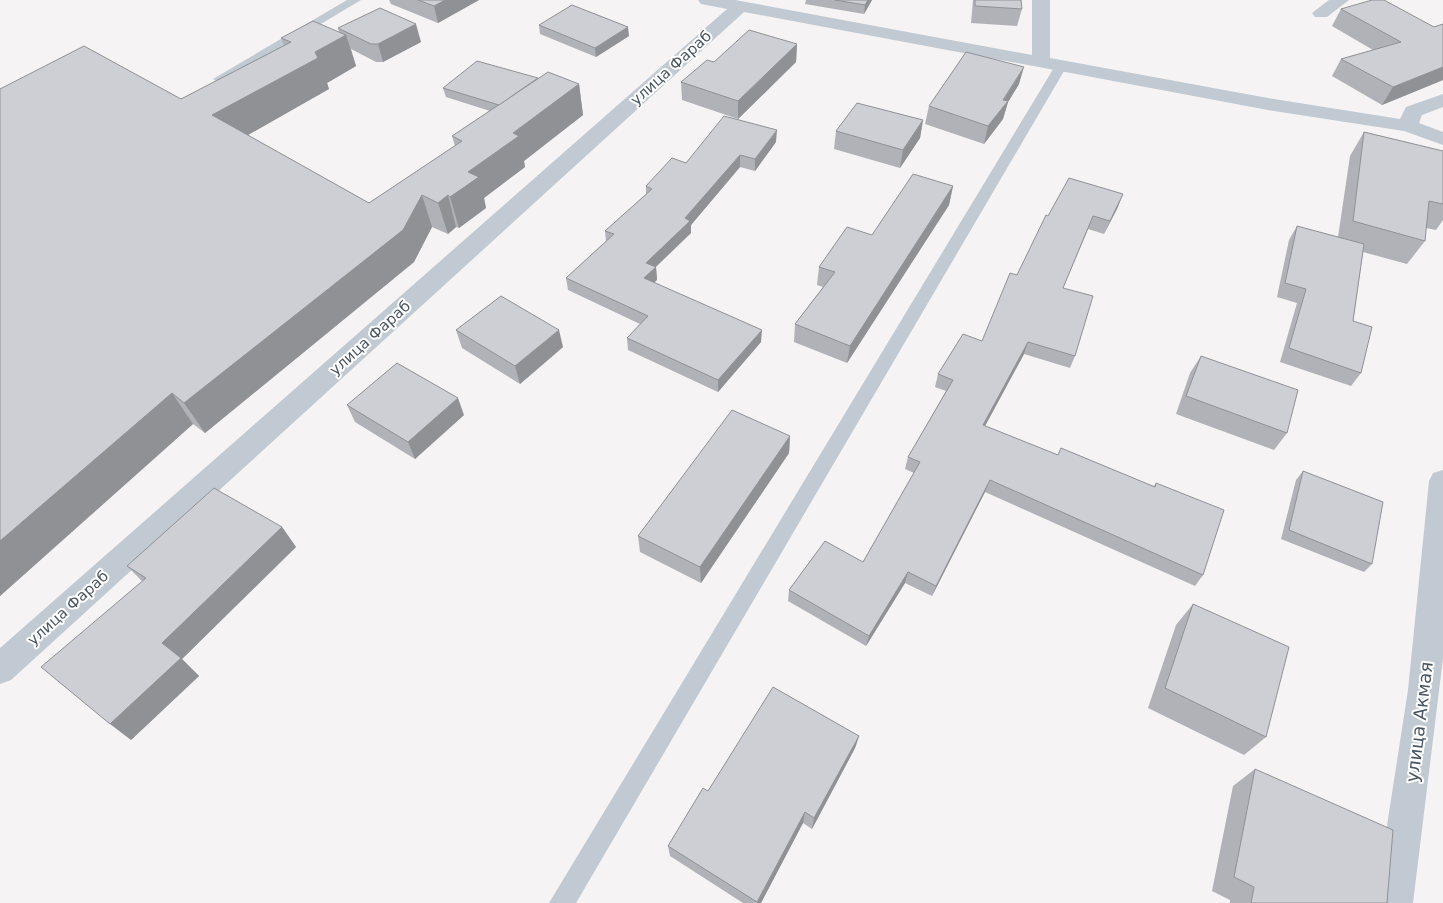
<svg xmlns="http://www.w3.org/2000/svg" width="1443" height="903" viewBox="0 0 1443 903" font-family="'DejaVu Sans',sans-serif">
	<style>
		.lines { fill: none; stroke-linecap: round; stroke-linejoin: round }
		.lane { fill: #c1cad2; fill-rule: evenodd }
		.street { fill: #c1cad2; fill-rule: evenodd }
		.wall { fill: #b0b2b7 }
		.shaded-wall { fill: #909195 }
		.building { fill: #cdcfd5; stroke: #909195 }
		.labels { text-anchor: middle; dominant-baseline: central; stroke-width: 4; stroke-linejoin: round; paint-order: stroke }
		.street-label { font-size: 15px; fill: #4a5661; stroke: #fff }
		.near-street-label { font-size: 18px; fill: #4a5661; stroke: #fff }
	</style>
	<rect width="100%" height="100%" fill="#f5f3f3"/>
	<g class="lines">
		<g class="lane">
			<path d="M 347,0 L 361,0 L 224,82 L 219,83 L 213,79 Z"/>
			<path d="M 1061,62 L 1067,66 L 576,903 L 549,903 L 1055,66 Z"/>
		</g>
		<g class="street">
			<path d="M 698,0 L 735,0 L 1032,55 L 1032,0 L 1050,0 L 1050,58 L 1274,99 L 1400,119 L 1406,107 L 1443,94 L 1443,107 L 1422,115 L 1419,123 L 1443,132 L 1443,145 L 1404,131 L 1274,111 L 744,12 L 11,680 L 0,684 L 0,648 L 727,9 L 701,4 Z"/>
			<path d="M 1329,0 L 1349,0 L 1327,17 L 1315,17 L 1312,13 Z"/>
			<path d="M 1443,470 L 1443,658 L 1413,903 L 1375,903 L 1408,690 L 1429,481 L 1433,473 Z"/>
		</g>
	</g>
	<g class="wall">
		<path d="M 389,0 L 479,0 L 438,23 L 391,4 Z"/>
		<path d="M 806,0 L 872,0 L 864,14 L 805,4 Z"/>
		<path d="M 973,0 L 1021,0 L 1022,9 L 1017,26 L 971,23 Z"/>
		<path d="M 1341,9 L 1434,27 L 1443,24 L 1443,80 L 1382,105 L 1332,76 L 1341,59 L 1373,50 L 1332,26 Z"/>
		<path d="M 539,25 L 629,36 L 596,57 L 540,34 Z"/>
		<path d="M 338,28 L 421,42 L 383,62 L 376,62 L 351,49 L 356,66 L 327,83 L 329,89 L 247,135 L 369,203 L 455,146 L 452,136 L 490,111 L 446,97 L 443,88 L 538,78 L 579,84 L 583,115 L 524,161 L 525,167 L 484,198 L 486,208 L 459,228 L 456,227 L 448,234 L 432,227 L 414,262 L 205,433 L 193,424 L 0,596 L 0,89 L 181,99 L 284,46 L 281,38 L 339,32 Z"/>
		<path d="M 797,44 L 796,62 L 738,119 L 682,100 L 681,82 L 714,62 Z"/>
		<path d="M 1019,84 L 1008,102 L 1003,119 L 984,144 L 925,124 L 929,106 Z"/>
		<path d="M 923,120 L 920,138 L 900,168 L 834,149 L 836,131 Z"/>
		<path d="M 1364,132 L 1443,151 L 1443,220 L 1436,230 L 1426,228 L 1425,241 L 1407,264 L 1363,252 L 1353,321 L 1361,373 L 1351,386 L 1280,362 L 1297,303 L 1277,297 L 1289,240 L 1297,226 L 1338,237 L 1350,156 Z"/>
		<path d="M 776,142 L 755,171 L 740,167 L 691,225 L 691,233 L 656,267 L 657,280 L 654,282 L 761,342 L 718,392 L 628,350 L 627,338 L 640,324 L 568,290 L 566,278 L 606,241 L 605,231 L 646,194 L 646,186 L 686,163 Z"/>
		<path d="M 953,186 L 949,205 L 847,363 L 794,342 L 795,324 L 823,287 L 817,285 L 819,267 Z"/>
		<path d="M 1118,207 L 1104,234 L 1088,229 L 1063,288 L 1075,356 L 1070,368 L 1024,354 L 985,426 L 1058,455 L 1154,486 L 1156,483 L 1203,575 L 1195,586 L 985,492 L 932,596 L 905,583 L 866,646 L 788,601 L 789,590 L 863,562 L 914,473 L 905,469 L 908,457 L 946,391 L 935,387 L 938,374 L 982,341 L 1048,216 Z"/>
		<path d="M 456,330 L 563,347 L 520,384 L 462,348 Z"/>
		<path d="M 1201,356 L 1287,433 L 1274,450 L 1176,414 L 1190,373 Z"/>
		<path d="M 347,405 L 464,415 L 415,459 L 355,422 Z"/>
		<path d="M 790,436 L 789,453 L 701,583 L 640,552 L 638,536 Z"/>
		<path d="M 1303,471 L 1372,564 L 1364,572 L 1281,539 L 1296,480 Z"/>
		<path d="M 282,527 L 296,547 L 182,659 L 199,676 L 131,740 L 142,581 L 127,566 Z"/>
		<path d="M 1193,604 L 1266,737 L 1244,755 L 1148,708 L 1176,625 Z"/>
		<path d="M 859,736 L 855,748 L 812,829 L 803,823 L 761,903 L 743,903 L 670,856 L 668,846 L 708,791 Z"/>
		<path d="M 1255,769 L 1387,903 L 1230,903 L 1230,900 L 1212,891 L 1233,786 Z"/>
	</g>
	<g class="shaded-wall">
		<path d="M 445,0 L 479,0 L 438,23 L 434,6 Z"/>
		<path d="M 868,0 L 872,0 L 864,14 L 865,5 Z"/>
		<path d="M 416,24 L 421,42 L 383,62 L 378,44 Z"/>
		<path d="M 628,27 L 629,36 L 596,57 L 595,48 Z"/>
		<path d="M 346,35 L 356,66 L 327,83 L 329,89 L 227,147 L 212,115 L 315,52 Z"/>
		<path d="M 797,44 L 796,62 L 738,119 L 738,101 Z"/>
		<path d="M 1024,67 L 1019,84 L 1008,102 L 1003,119 L 984,144 L 988,126 Z"/>
		<path d="M 1443,67 L 1443,80 L 1382,105 L 1393,87 Z"/>
		<path d="M 579,84 L 583,115 L 524,161 L 525,167 L 484,198 L 486,208 L 459,228 L 450,197 L 468,172 L 513,133 Z"/>
		<path d="M 923,120 L 920,138 L 900,168 L 903,150 Z"/>
		<path d="M 777,130 L 776,142 L 755,171 L 755,159 Z"/>
		<path d="M 740,155 L 740,167 L 691,225 L 691,233 L 647,275 L 646,263 Z"/>
		<path d="M 953,186 L 949,205 L 847,363 L 850,346 Z"/>
		<path d="M 1123,194 L 1118,207 L 1104,234 L 1110,221 Z"/>
		<path d="M 422,195 L 432,227 L 414,262 L 205,433 L 184,403 Z"/>
		<path d="M 448,195 L 456,227 L 448,234 L 438,203 Z"/>
		<path d="M 1093,216 L 1088,229 L 1058,300 Z"/>
		<path d="M 656,267 L 657,280 L 645,291 L 644,278 Z"/>
		<path d="M 559,330 L 563,347 L 520,384 L 515,366 Z"/>
		<path d="M 762,330 L 761,342 L 718,392 L 718,380 Z"/>
		<path d="M 1028,342 L 1024,354 L 979,437 L 983,425 Z"/>
		<path d="M 172,393 L 193,424 L 0,596 L 0,541 Z"/>
		<path d="M 458,398 L 464,415 L 415,459 L 408,442 Z"/>
		<path d="M 790,436 L 789,453 L 701,583 L 700,567 Z"/>
		<path d="M 990,480 L 985,492 L 932,596 L 936,586 Z"/>
		<path d="M 282,527 L 296,547 L 182,659 L 199,676 L 131,740 L 110,724 L 162,643 Z"/>
		<path d="M 908,572 L 905,583 L 866,646 L 869,636 Z"/>
		<path d="M 859,736 L 855,748 L 812,829 L 814,818 Z"/>
		<path d="M 805,812 L 803,823 L 761,903 L 757,903 Z"/>
	</g>
	<g class="building">
		<path d="M 418,0 L 445,0 L 434,6 Z"/>
		<path d="M 835,0 L 868,0 L 865,5 Z"/>
		<path d="M 975,0 L 1021,0 L 1022,9 L 975,6 Z"/>
		<path d="M 1372,0 L 1384,0 L 1434,27 L 1443,24 L 1443,67 L 1393,87 L 1341,59 L 1401,42 L 1341,9 Z"/>
		<path d="M 572,5 L 628,27 L 595,48 L 539,25 Z"/>
		<path d="M 380,8 L 416,24 L 378,44 L 371,44 L 338,28 Z"/>
		<path d="M 313,21 L 346,35 L 315,52 L 318,58 L 212,115 L 369,203 L 462,141 L 452,136 L 548,72 L 579,84 L 513,133 L 519,136 L 468,172 L 479,177 L 450,197 L 448,195 L 438,203 L 422,195 L 403,230 L 184,403 L 172,393 L 0,541 L 0,89 L 84,46 L 181,99 L 291,42 L 281,38 Z"/>
		<path d="M 749,30 L 797,44 L 738,101 L 681,82 L 707,60 L 714,62 Z"/>
		<path d="M 966,52 L 1024,67 L 1003,100 L 1008,101 L 988,126 L 929,106 Z"/>
		<path d="M 477,61 L 538,78 L 499,105 L 443,88 Z"/>
		<path d="M 857,103 L 923,120 L 903,150 L 836,131 Z"/>
		<path d="M 724,116 L 777,130 L 755,159 L 740,155 L 685,218 L 690,221 L 646,263 L 656,267 L 644,278 L 762,330 L 718,380 L 627,338 L 648,316 L 566,278 L 614,234 L 605,231 L 652,189 L 646,186 L 672,158 L 686,163 Z"/>
		<path d="M 1364,132 L 1443,151 L 1443,204 L 1429,201 L 1425,241 L 1353,221 Z"/>
		<path d="M 913,174 L 953,186 L 850,346 L 795,324 L 835,272 L 819,267 L 847,227 L 872,235 Z"/>
		<path d="M 1069,178 L 1123,194 L 1110,221 L 1093,216 L 1063,288 L 1093,296 L 1075,356 L 1028,342 L 983,425 L 1058,455 L 1061,448 L 1155,487 L 1156,483 L 1224,510 L 1203,575 L 990,480 L 936,586 L 908,572 L 869,636 L 789,590 L 825,541 L 863,562 L 920,462 L 908,457 L 953,380 L 938,374 L 963,334 L 982,341 L 1010,273 L 1017,275 L 1046,215 L 1048,216 Z"/>
		<path d="M 1297,226 L 1364,244 L 1353,321 L 1372,327 L 1361,373 L 1289,348 L 1306,289 L 1285,283 Z"/>
		<path d="M 501,296 L 559,330 L 515,366 L 456,330 Z"/>
		<path d="M 1201,356 L 1298,390 L 1287,433 L 1186,396 Z"/>
		<path d="M 397,363 L 458,398 L 408,442 L 347,405 Z"/>
		<path d="M 732,410 L 790,436 L 700,567 L 638,536 Z"/>
		<path d="M 1303,471 L 1383,502 L 1372,564 L 1289,530 Z"/>
		<path d="M 214,488 L 282,527 L 162,643 L 181,658 L 110,724 L 41,667 L 146,578 L 127,566 Z"/>
		<path d="M 1193,604 L 1289,647 L 1266,737 L 1165,688 Z"/>
		<path d="M 773,687 L 859,736 L 814,818 L 805,812 L 757,902 L 668,846 L 703,788 L 708,791 Z"/>
		<path d="M 1255,769 L 1393,830 L 1387,903 L 1251,903 L 1254,887 L 1234,877 Z"/>
	</g>
	<g class="labels">
		<g class="street-label">
			<text transform="translate(671 68) rotate(-42)">улица Фараб</text>
			<text transform="translate(370 338) rotate(-42)">улица Фараб</text>
			<text transform="translate(68 608) rotate(-42)">улица Фараб</text>
		</g>
		<g class="near-street-label">
			<text transform="translate(1419 722) rotate(-83)">улица Акмая</text>
		</g>
	</g>
</svg>
